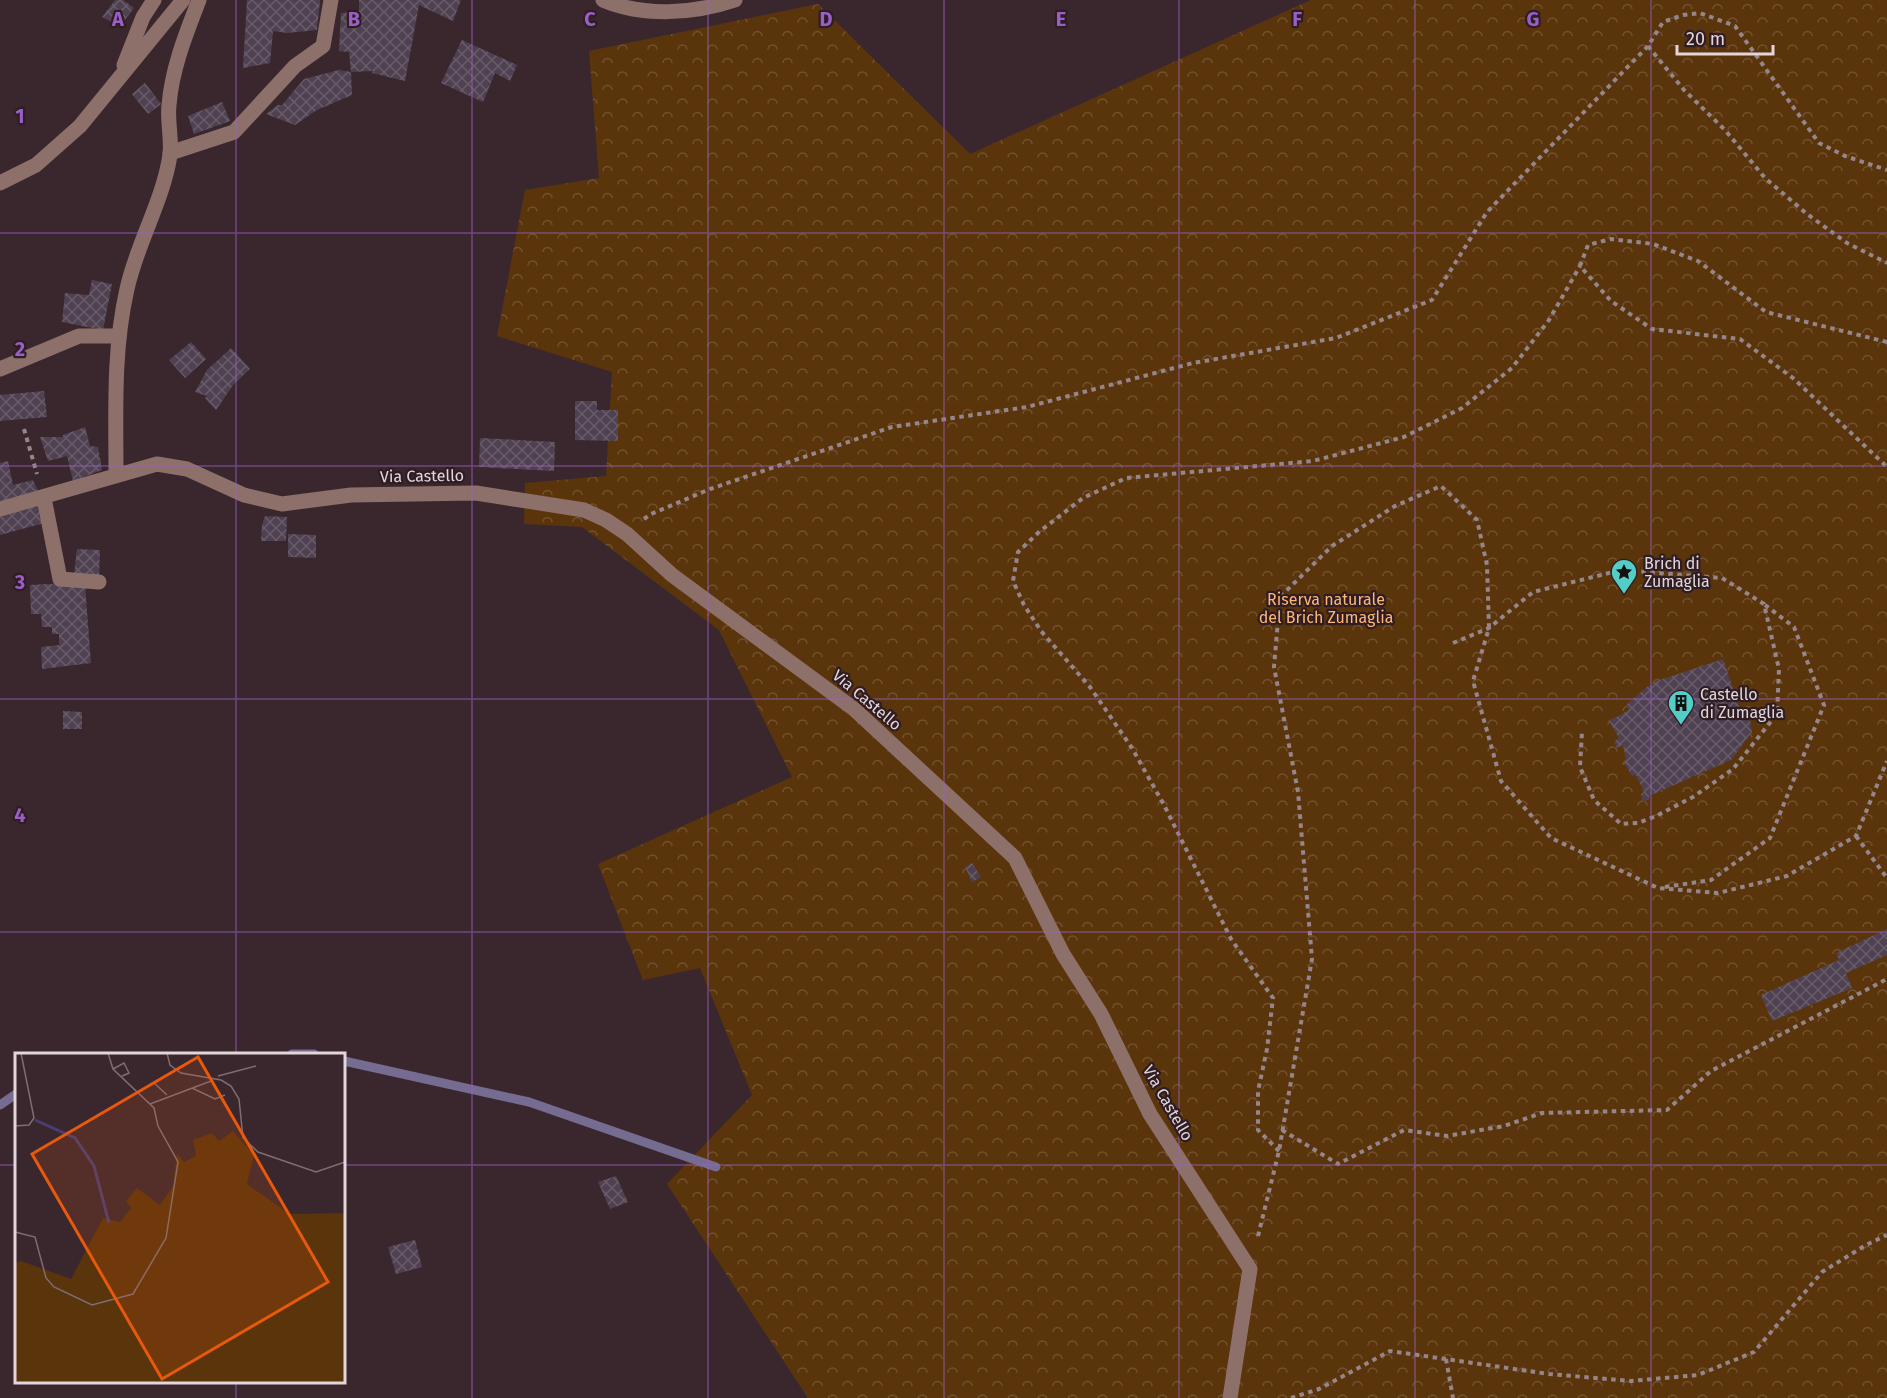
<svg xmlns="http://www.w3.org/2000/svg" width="1887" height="1398" viewBox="0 0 1887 1398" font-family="'Fira Sans',sans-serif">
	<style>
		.park { fill: url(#park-crowns) }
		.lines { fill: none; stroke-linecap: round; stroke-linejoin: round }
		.stream { stroke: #766c92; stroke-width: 9 }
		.building { fill: url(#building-cross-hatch) }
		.path { stroke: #95868b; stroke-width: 4; stroke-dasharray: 4.5 4.5; stroke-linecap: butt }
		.minor { stroke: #8e706b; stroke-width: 15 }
		.grid { fill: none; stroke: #9a5fc7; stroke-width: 1.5; stroke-opacity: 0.55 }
		.labels { text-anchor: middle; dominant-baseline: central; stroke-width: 4.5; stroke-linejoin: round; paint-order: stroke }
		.street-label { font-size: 16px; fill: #e3d6da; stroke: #2f1d24 }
		.poi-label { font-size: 16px; fill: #e3d6da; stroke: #2f1d24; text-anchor: start }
		.park-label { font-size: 16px; fill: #feb776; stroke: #2f1d24 }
		.inset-river { fill: none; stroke: #483f73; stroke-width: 3 }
		.inset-road { fill: none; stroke: #7e6d73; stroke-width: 1.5 }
		.view { fill: #e8590c; fill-opacity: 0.15; stroke: #e8590c; stroke-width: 3 }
		.inset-edge { fill: none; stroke: #e3d6da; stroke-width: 3 }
		.grid-label { font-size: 20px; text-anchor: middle; font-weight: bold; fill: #9a5fc7; stroke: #2f1d24; stroke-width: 4.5; stroke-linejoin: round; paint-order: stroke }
	</style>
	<defs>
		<pattern id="park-crowns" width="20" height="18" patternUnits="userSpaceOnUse" patternTransform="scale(1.5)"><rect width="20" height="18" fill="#5a340b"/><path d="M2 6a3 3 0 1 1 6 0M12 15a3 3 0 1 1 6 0" fill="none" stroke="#72512e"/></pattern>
		<pattern id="building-cross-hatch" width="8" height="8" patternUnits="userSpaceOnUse" patternTransform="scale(1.5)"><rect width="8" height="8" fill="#4f4151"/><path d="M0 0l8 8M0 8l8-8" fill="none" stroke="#685c69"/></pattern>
	</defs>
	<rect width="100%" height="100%" fill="#3a272e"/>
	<path class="park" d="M 1311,0 L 1887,0 L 1887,1398 L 808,1398 L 667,1184 L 752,1095 L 700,968 L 643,980 L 598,864 L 792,777 L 719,630 L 582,527 L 524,524 L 525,483 L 606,476 L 612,372 L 497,336 L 525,190 L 599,178 L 589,51 L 818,4 L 970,154 Z"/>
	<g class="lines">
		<g class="stream">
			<path d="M 292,1054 L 314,1054"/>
			<path d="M 344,1061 L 529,1102 L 716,1167"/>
			<path d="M 0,1105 L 16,1094"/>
		</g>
	</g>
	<g class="building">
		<path d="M 115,0 L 123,0 L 134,8 L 120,26 L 102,17 Z"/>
		<path d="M 247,0 L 320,0 L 317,30 L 287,33 L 273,31 L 270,63 L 243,68 Z"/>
		<path d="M 359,0 L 461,0 L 453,21 L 419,5 L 405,81 L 372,73 L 373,71 L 351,72 L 349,52 L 339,51 L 341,13 L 359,11 Z"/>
		<path d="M 462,40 L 517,65 L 510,81 L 495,73 L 483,102 L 441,83 Z"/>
		<path d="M 339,70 L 351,72 L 352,95 L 317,110 L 295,125 L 266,114 L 278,105 L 282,105 L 304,79 Z"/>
		<path d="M 145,83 L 161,104 L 148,114 L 132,94 Z"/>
		<path d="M 222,102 L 230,121 L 194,134 L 188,116 Z"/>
		<path d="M 92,280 L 112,284 L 103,330 L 62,322 L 65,293 L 89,295 Z"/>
		<path d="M 191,342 L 206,359 L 185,378 L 169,360 Z"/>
		<path d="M 231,348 L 250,369 L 233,385 L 216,410 L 205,398 L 207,396 L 195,392 L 207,370 Z"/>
		<path d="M 44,391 L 47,417 L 0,421 L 0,395 Z"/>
		<path d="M 575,401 L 597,401 L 597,410 L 618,410 L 618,441 L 575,440 Z"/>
		<path d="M 85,427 L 90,446 L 98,447 L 102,470 L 73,481 L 67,456 L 48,461 L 40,437 L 63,437 L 63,435 Z"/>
		<path d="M 480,438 L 555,442 L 554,471 L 479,467 Z"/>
		<path d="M 8,461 L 13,485 L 33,480 L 38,491 L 0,502 L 0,463 Z"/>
		<path d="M 40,503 L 44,523 L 0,535 L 0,513 Z"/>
		<path d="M 265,516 L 287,517 L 286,541 L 261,541 L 262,525 Z"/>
		<path d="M 288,534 L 316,535 L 316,558 L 288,557 Z"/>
		<path d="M 77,549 L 100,550 L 99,577 L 74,575 Z"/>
		<path d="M 47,584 L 85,585 L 91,663 L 42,669 L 41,647 L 59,645 L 59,634 L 52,634 L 52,627 L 42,627 L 41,614 L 31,614 L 30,588 L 30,585 Z"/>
		<path d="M 1723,659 L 1742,715 L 1750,720 L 1752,732 L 1731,760 L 1649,796 L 1649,799 L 1643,802 L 1641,794 L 1644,792 L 1636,775 L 1632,776 L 1624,763 L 1626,760 L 1623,745 L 1617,748 L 1614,742 L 1619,738 L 1609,721 L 1629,710 L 1626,705 L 1647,687 L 1657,681 Z"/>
		<path d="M 63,711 L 82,712 L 82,729 L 63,729 Z"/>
		<path d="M 972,863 L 981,877 L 972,882 L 965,867 Z"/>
		<path d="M 1887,929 L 1887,955 L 1846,973 L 1852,988 L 1772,1021 L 1761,995 L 1839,960 L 1836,953 Z"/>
		<path d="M 616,1176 L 628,1202 L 610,1209 L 598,1182 Z"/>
		<path d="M 415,1240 L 422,1267 L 396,1274 L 388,1247 Z"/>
	</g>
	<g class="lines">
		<g class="path">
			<path d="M 1648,46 L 1684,90 L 1725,130 L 1765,178 L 1807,214 L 1847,243 L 1887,263"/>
			<path d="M 1887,342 L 1766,312 L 1698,261 L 1653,244 L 1611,239 L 1588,245 L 1580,266 L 1611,301 L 1652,329 L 1740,339 L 1793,378 L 1887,467"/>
			<path d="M 24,429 L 37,474"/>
			<path d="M 644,519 L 651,514 L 710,489 L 892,427 L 1027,407 L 1193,363 L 1336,338 L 1432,300 L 1487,212 L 1648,46 L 1663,22 L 1683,15 L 1700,13 L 1735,26 L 1819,143 L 1845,156 L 1887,170"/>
			<path d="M 1453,643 L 1489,628 L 1533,592 L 1621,570 L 1722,578 L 1764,604 L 1779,669 L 1777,714 L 1733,769 L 1693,797 L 1656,816 L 1638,823 L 1621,824 L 1594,800 L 1580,767 L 1582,731"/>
			<path d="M 1856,836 L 1887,878"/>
			<path d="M 1665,887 L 1711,880 L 1770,838 L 1824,705 L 1794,627 L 1765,605"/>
			<path d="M 1282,1130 L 1338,1164 L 1404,1130 L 1447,1136 L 1504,1126 L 1542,1113 L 1667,1110 L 1711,1071 L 1887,979"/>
			<path d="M 1279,1151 L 1258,1130 L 1258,1091 L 1267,1049 L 1273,998 L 1231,939 L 1164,805 L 1132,748 L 1090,687 L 1041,631 L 1024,605 L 1013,581 L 1018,552 L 1039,532 L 1083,498 L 1126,478 L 1313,461 L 1404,437 L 1462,408 L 1512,368 L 1549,320 L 1580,266"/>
			<path d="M 1258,1236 L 1279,1151 L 1312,959 L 1298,792 L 1274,667 L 1280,597 L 1332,546 L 1395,506 L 1441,486 L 1477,520 L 1487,565 L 1489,628 L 1473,681 L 1501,781 L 1551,838 L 1658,888 L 1718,893 L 1787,876 L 1856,836 L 1887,761"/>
			<path d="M 1446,1359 L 1453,1398"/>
			<path d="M 1291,1398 L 1319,1389 L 1390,1351 L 1549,1374 L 1631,1381 L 1698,1375 L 1754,1352 L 1822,1272 L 1866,1245 L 1887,1235"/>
		</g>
		<g class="minor">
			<path d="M 603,0 C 643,17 694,14 735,0"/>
			<path d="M 124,65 L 143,17 L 154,0"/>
			<path d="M 170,153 L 234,132 L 295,66 L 323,46 L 331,0"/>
			<path d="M 0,183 L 36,165 L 80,126 L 183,0"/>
			<path d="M 0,369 L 79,336 L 119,336"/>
			<path d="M 116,474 C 116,412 113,350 127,289 C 137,243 163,201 170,155 C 172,138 167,121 169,105 C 172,68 186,34 199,0"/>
			<path d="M 44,498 L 60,579 L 99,582"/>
			<path d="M 0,509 L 157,464 L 187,469 L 244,495 L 282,504 L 351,495 L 476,493 L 584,510 L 606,520 L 627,534 L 672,575 L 854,709 L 1015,858 L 1063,954 L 1101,1014 L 1150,1114 L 1250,1269 L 1230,1398"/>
		</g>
	</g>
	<path class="grid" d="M 236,0 L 236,1054M 472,0 L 472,1398M 708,0 L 708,1398M 944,0 L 944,1398M 1179,0 L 1179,1398M 1415,0 L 1415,1398M 1651,0 L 1651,1398M 0,233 L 1887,233M 0,466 L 1887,466M 0,699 L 1887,699M 0,932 L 1887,932M 0,1165 L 16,1165M 344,1165 L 1887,1165M 236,1382 L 236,1398"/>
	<defs>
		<g id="sight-pin" transform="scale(1.35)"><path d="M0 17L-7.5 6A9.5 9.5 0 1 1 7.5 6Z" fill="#54cdc6" stroke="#2f1d24"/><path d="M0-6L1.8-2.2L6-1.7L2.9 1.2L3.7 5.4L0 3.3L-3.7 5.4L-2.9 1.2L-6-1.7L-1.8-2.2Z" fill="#111"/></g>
		<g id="building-pin" transform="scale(1.35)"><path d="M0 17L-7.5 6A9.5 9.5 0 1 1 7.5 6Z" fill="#54cdc6" stroke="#2f1d24"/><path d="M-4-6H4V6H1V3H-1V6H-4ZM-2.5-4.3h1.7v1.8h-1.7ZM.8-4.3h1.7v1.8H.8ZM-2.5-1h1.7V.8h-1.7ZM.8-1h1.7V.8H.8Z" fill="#111"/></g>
	</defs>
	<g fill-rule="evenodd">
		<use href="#sight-pin" x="1624" y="572"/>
		<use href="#building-pin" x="1681" y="703"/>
	</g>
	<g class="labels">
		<g class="street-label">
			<text transform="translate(422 476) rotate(-1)">Via Castello</text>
			<text transform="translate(867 700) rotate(40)">Via Castello</text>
			<text transform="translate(1168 1103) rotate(60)">Via Castello</text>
		</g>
		<g class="poi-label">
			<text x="1644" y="563">Brich di<tspan x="1644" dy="18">Zumaglia</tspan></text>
			<text x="1700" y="694">Castello<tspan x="1700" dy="18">di Zumaglia</tspan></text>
		</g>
		<g class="park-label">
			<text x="1326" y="599">Riserva naturale<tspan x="1326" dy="18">del Brich Zumaglia</tspan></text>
		</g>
	</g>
	<g transform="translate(15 1053)">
		<rect width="330" height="330" fill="#3a272e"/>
		<path d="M 218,78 L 239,102 L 232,131 L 275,161 L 330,160 L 330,330 L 0,330 L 0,210 L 6,208 L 56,226 L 88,165 L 105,169 L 116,155 L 111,148 L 122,135 L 145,152 L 158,133 L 162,100 L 169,109 L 181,103 L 178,87 L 197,80 L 204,88 Z" fill="#5a340b"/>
		<path class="inset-river" d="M 20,67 L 60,85 L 79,113 L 94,170"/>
		<path class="inset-road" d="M 152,0 L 155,12 L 166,20 L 206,27 L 216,33 L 224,46 L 228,85 L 243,99 L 301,119 L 330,109M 98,16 L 109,10 L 114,20 L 107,23M 203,23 L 241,13M 138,29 L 152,42M 177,35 L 200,46 L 210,42M 135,51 L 196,28M 0,73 L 14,72 L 19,65 L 6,0M 0,179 L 20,184 L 31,225 L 39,234 L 77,252 L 118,241 L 151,185 L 163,109 L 143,73 L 139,55 L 98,16 L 93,0"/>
		<path class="view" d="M 183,4 L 313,229 L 147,326 L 17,101 Z"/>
		<rect width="330" height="330" class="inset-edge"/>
	</g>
	<g class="grid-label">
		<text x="118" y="26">A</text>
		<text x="354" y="26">B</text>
		<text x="590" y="26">C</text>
		<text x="826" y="26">D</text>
		<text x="1061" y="26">E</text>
		<text x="1297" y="26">F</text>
		<text x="1533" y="26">G</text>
		<text x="20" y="123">1</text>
		<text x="20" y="356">2</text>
		<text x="20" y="589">3</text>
		<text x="20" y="822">4</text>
	</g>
	<path d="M1677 45v9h96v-9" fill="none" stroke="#e3d6da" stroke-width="3"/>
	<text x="1686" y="45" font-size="18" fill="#e3d6da" stroke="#2f1d24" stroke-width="4.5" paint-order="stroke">20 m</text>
</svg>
